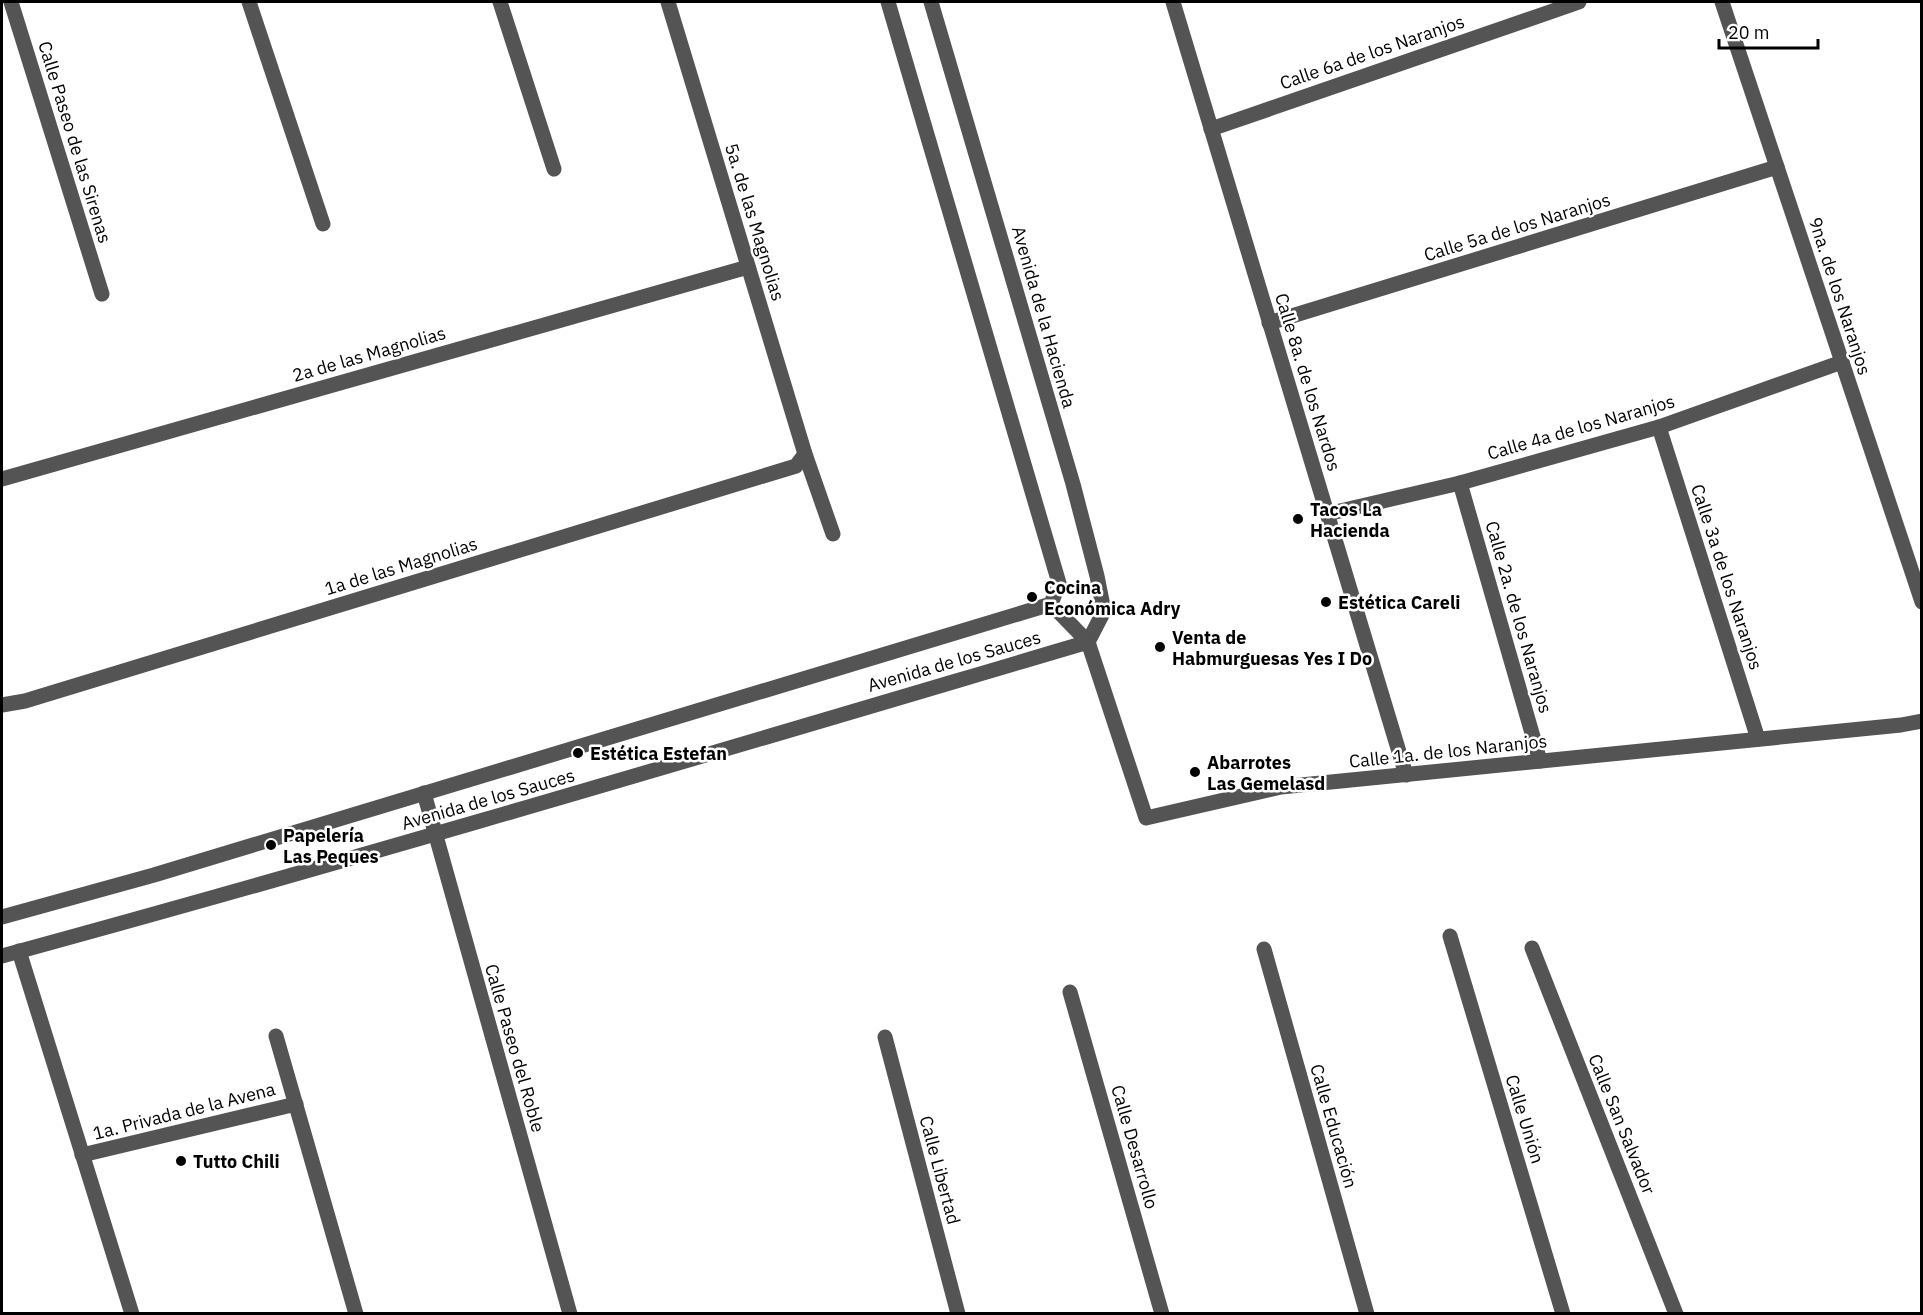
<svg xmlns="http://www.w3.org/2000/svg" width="1923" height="1315" viewBox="0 0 1923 1315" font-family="'IBM Plex Sans',sans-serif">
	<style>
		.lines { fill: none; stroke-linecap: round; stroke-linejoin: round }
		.minor { stroke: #545454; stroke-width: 15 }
		.poi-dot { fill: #000; stroke: #fff; stroke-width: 2 }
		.labels { text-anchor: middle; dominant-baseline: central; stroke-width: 5; stroke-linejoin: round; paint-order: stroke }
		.street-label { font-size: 18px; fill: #000; stroke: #fff }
		.poi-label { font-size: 18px; font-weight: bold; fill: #000; stroke: #fff; text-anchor: start }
	</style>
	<rect width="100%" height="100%" fill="#fff"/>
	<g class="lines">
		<g class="minor">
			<path d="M 11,2 L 102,294"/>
			<path d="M 249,2 L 323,224"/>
			<path d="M 500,2 L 554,169"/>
			<path d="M 668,2 L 805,454 L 833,534"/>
			<path d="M 888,2 L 1059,583 L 1051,604"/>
			<path d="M 931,2 L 1073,484 L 1097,576 L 1104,611 L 1088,642"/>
			<path d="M 1173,2 L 1406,775"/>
			<path d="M 1722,2 L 1922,602"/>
			<path d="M 1211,129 L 1579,2"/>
			<path d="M 1269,323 L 1777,167"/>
			<path d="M 1659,427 L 1758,739"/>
			<path d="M 2,479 L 748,267"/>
			<path d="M 1460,483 L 1540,761"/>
			<path d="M 1327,514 L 1460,483 L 1659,427 L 1842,362"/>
			<path d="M 1051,604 L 1088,642 L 1146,818 L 1281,787 L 1901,725 L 1922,721"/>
			<path d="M 2,705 L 25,701 L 796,466 L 805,454"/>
			<path d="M 424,793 L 570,1314"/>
			<path d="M 2,917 L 154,875 L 1051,604"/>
			<path d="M 1450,936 L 1563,1314"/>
			<path d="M 1532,948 L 1676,1314"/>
			<path d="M 1264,949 L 1367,1314"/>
			<path d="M 19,951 L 132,1314"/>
			<path d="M 2,956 C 365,857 726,749 1088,642"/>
			<path d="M 1070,992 L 1162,1314"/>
			<path d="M 276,1036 L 356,1314"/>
			<path d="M 885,1037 L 958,1314"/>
			<path d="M 82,1155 L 296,1104"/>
		</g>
	</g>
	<g class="poi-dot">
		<circle cx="1298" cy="519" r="6"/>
		<circle cx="1032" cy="597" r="6"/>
		<circle cx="1326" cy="602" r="6"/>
		<circle cx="1160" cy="647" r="6"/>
		<circle cx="578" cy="753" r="6"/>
		<circle cx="1195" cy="772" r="6"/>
		<circle cx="271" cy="845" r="6"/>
		<circle cx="181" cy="1161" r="6"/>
	</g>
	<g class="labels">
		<g class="street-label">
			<text transform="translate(1372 52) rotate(-19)">Calle 6a de los Naranjos</text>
			<text transform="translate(75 142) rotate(73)">Calle Paseo de las Sirenas</text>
			<text transform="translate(755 222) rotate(73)">5a. de las Magnolias</text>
			<text transform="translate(1517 227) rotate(-17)">Calle 5a de los Naranjos</text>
			<text transform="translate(1840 296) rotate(72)">9na. de los Naranjos</text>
			<text transform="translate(1044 317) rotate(74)">Avenida de la Hacienda</text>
			<text transform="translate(369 354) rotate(-16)">2a de las Magnolias</text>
			<text transform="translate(1308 382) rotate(73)">Calle 8a. de los Nardos</text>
			<text transform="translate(1581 427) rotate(-16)">Calle 4a de los Naranjos</text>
			<text transform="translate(401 566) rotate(-17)">1a de las Magnolias</text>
			<text transform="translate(1727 577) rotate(72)">Calle 3a de los Naranjos</text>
			<text transform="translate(1519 617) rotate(74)">Calle 2a. de los Naranjos</text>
			<text transform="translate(954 661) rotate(-16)">Avenida de los Sauces</text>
			<text transform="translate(1448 751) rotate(-6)">Calle 1a. de los Naranjos</text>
			<text transform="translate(488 799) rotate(-16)">Avenida de los Sauces</text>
			<text transform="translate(515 1048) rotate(74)">Calle Paseo del Roble</text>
			<text transform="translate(184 1111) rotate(-14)">1a. Privada de la Avena</text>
			<text transform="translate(1525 1119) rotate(73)">Calle Unión</text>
			<text transform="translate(1622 1124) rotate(68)">Calle San Salvador</text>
			<text transform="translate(1334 1126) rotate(74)">Calle Educación</text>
			<text transform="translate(1135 1147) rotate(74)">Calle Desarrollo</text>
			<text transform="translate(940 1170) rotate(75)">Calle Libertad</text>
		</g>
		<g class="poi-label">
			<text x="1310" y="509">Tacos La<tspan x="1310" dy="21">Hacienda</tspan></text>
			<text x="1044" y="587">Cocina<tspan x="1044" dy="21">Económica Adry</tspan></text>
			<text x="1338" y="602">Estética Careli</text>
			<text x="1172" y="637">Venta de<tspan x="1172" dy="21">Habmurguesas Yes I Do</tspan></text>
			<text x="590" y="753">Estética Estefan</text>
			<text x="1207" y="762">Abarrotes<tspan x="1207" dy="21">Las Gemelasd</tspan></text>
			<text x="283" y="835">Papelería<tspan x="283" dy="21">Las Peques</tspan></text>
			<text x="193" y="1161">Tutto Chili</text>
		</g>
	</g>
	<rect width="1923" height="1315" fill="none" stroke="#000000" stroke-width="6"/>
	<path d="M1719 39v9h99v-9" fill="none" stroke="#000000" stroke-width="3"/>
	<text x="1728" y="39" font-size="18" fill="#000000" stroke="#ffffff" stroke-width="4.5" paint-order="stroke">20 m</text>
</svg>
